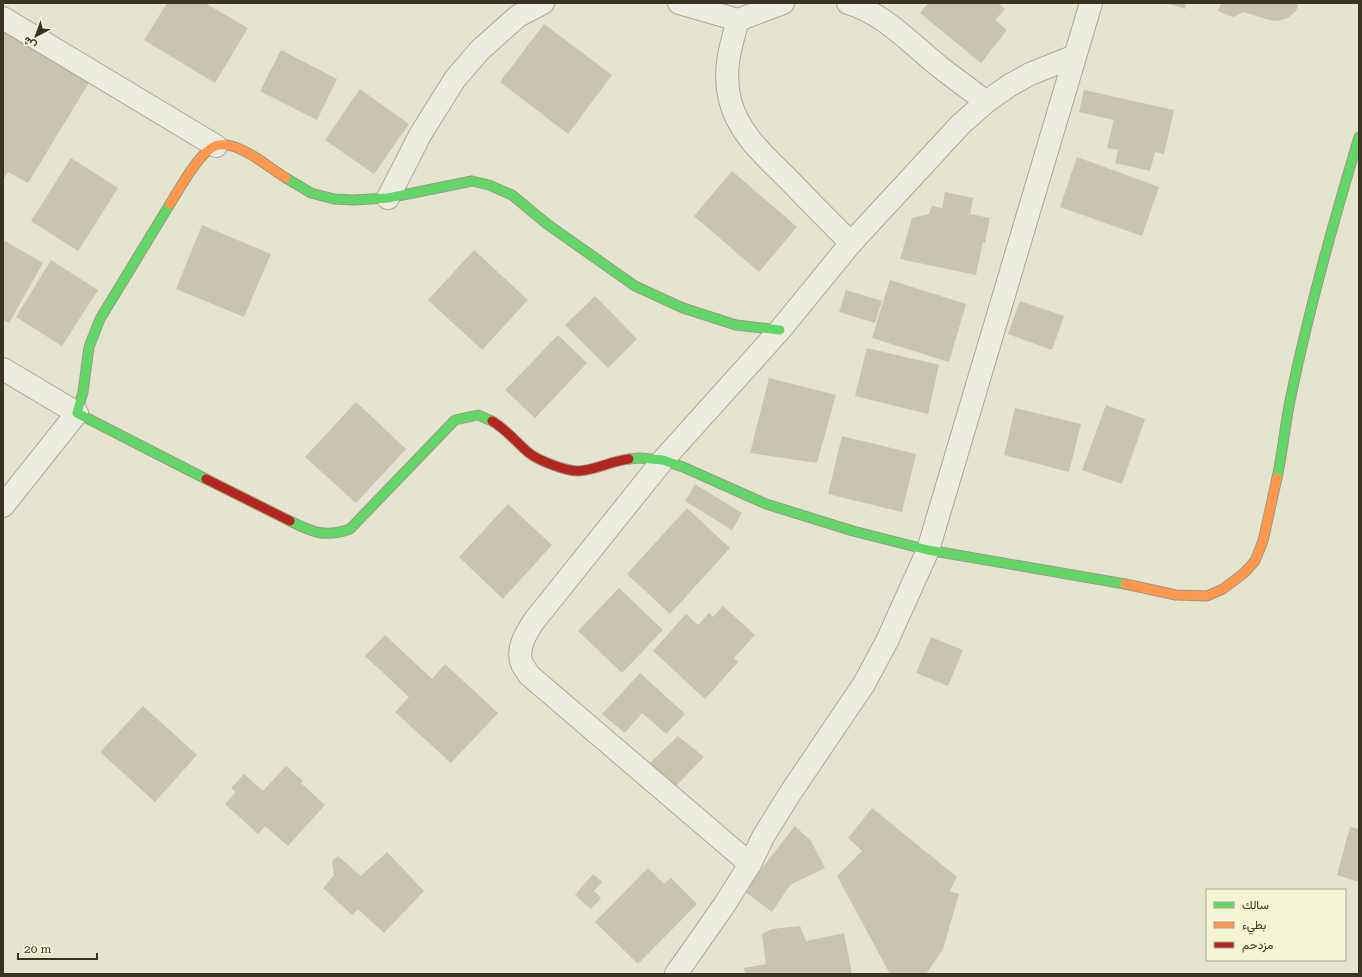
<svg xmlns="http://www.w3.org/2000/svg" width="1362" height="977" viewBox="0 0 1362 977" font-family="'Roboto Serif',Vazirmatn,serif">
	<style>
		.building { fill: #c8c4af }
		.lines { fill: none; stroke-linecap: round; stroke-linejoin: round }
		.street-casing { stroke: #aaa897; stroke-width: 24 }
		.fast-casing { stroke: #9a9887; stroke-width: 11 }
		.slow-casing { stroke: #9a9887; stroke-width: 11 }
		.jam-casing { stroke: #9a9887; stroke-width: 11 }
		.street { stroke: #edece0; stroke-width: 22 }
		.fast { stroke: #63d668; stroke-width: 9 }
		.slow { stroke: #ff974d; stroke-width: 9 }
		.jam { stroke: #b3261e; stroke-width: 9 }
	</style>
	<rect width="100%" height="100%" fill="#e5e4ce"/>
	<g class="building">
		<path d="M 167,3 L 205,3 L 248,28 L 215,83 L 144,40 Z"/>
		<path d="M 928,3 L 998,3 L 1005,9 L 995,20 L 1007,30 L 981,63 L 920,13 Z"/>
		<path d="M 1166,3 L 1186,3 L 1185,9 Z"/>
		<path d="M 1221,3 L 1299,3 L 1296,11 L 1288,18 L 1278,21 L 1269,20 L 1244,12 L 1233,17 L 1218,11 Z"/>
		<path d="M 544,24 L 612,75 L 568,134 L 500,82 Z"/>
		<path d="M 3,28 L 90,81 L 28,183 L 8,172 L 3,180 Z"/>
		<path d="M 281,50 L 337,79 L 317,120 L 260,91 Z"/>
		<path d="M 360,89 L 409,124 L 374,174 L 325,140 Z"/>
		<path d="M 1084,90 L 1174,110 L 1164,154 L 1155,152 L 1150,171 L 1115,163 L 1118,150 L 1107,148 L 1114,120 L 1079,112 Z"/>
		<path d="M 1077,157 L 1159,187 L 1142,236 L 1060,207 Z"/>
		<path d="M 71,158 L 118,188 L 78,251 L 31,221 Z"/>
		<path d="M 732,171 L 797,227 L 759,272 L 694,216 Z"/>
		<path d="M 945,192 L 973,198 L 970,214 L 990,218 L 985,243 L 983,242 L 976,275 L 900,259 L 912,218 L 929,214 L 932,206 L 942,208 Z"/>
		<path d="M 202,225 L 271,254 L 244,317 L 176,289 Z"/>
		<path d="M 5,241 L 43,263 L 9,323 L 3,320 L 3,245 Z"/>
		<path d="M 474,250 L 528,300 L 482,350 L 428,300 Z"/>
		<path d="M 51,260 L 98,290 L 62,346 L 16,317 Z"/>
		<path d="M 890,280 L 966,304 L 949,362 L 872,338 Z"/>
		<path d="M 846,290 L 882,301 L 875,323 L 839,312 Z"/>
		<path d="M 595,296 L 637,339 L 608,368 L 565,325 Z"/>
		<path d="M 1020,301 L 1064,316 L 1052,350 L 1008,334 Z"/>
		<path d="M 558,335 L 587,363 L 535,418 L 505,390 Z"/>
		<path d="M 867,348 L 939,365 L 928,414 L 855,396 Z"/>
		<path d="M 769,378 L 836,395 L 817,463 L 750,453 Z"/>
		<path d="M 356,402 L 406,449 L 356,503 L 305,457 Z"/>
		<path d="M 1106,405 L 1145,419 L 1122,484 L 1082,470 Z"/>
		<path d="M 1015,408 L 1081,424 L 1069,472 L 1004,455 Z"/>
		<path d="M 842,436 L 916,454 L 902,512 L 828,494 Z"/>
		<path d="M 695,484 L 742,513 L 732,530 L 685,501 Z"/>
		<path d="M 508,504 L 552,545 L 503,599 L 459,557 Z"/>
		<path d="M 687,508 L 730,548 L 670,614 L 627,574 Z"/>
		<path d="M 619,588 L 663,630 L 622,673 L 578,631 Z"/>
		<path d="M 723,606 L 755,635 L 734,658 L 738,662 L 705,699 L 653,651 L 686,614 L 698,625 L 709,613 L 713,617 Z"/>
		<path d="M 385,635 L 432,679 L 445,664 L 498,713 L 451,763 L 395,712 L 409,697 L 365,656 Z"/>
		<path d="M 931,637 L 963,650 L 948,686 L 916,673 Z"/>
		<path d="M 640,673 L 685,714 L 666,734 L 642,713 L 625,733 L 602,714 Z"/>
		<path d="M 143,706 L 197,755 L 155,802 L 100,752 Z"/>
		<path d="M 678,736 L 704,757 L 674,788 L 649,764 Z"/>
		<path d="M 286,766 L 303,781 L 301,783 L 325,805 L 288,846 L 265,826 L 258,834 L 225,804 L 236,792 L 231,788 L 244,774 L 263,791 Z"/>
		<path d="M 872,808 L 957,877 L 950,891 L 959,894 L 943,949 L 926,974 L 890,974 L 837,876 L 862,851 L 848,838 Z"/>
		<path d="M 795,826 L 811,841 L 825,868 L 790,885 L 772,912 L 744,891 Z"/>
		<path d="M 1350,827 L 1359,829 L 1359,882 L 1337,875 Z"/>
		<path d="M 387,852 L 424,891 L 384,933 L 358,909 L 352,915 L 323,888 L 334,875 L 332,861 L 338,856 L 361,876 Z"/>
		<path d="M 648,868 L 664,884 L 671,878 L 697,904 L 638,964 L 595,922 Z"/>
		<path d="M 593,874 L 602,882 L 594,891 L 601,898 L 591,909 L 575,895 Z"/>
		<path d="M 800,926 L 806,941 L 844,933 L 852,974 L 745,974 L 744,968 L 766,964 L 762,934 L 772,929 Z"/>
	</g>
	<g class="lines">
		<g class="street-casing">
			<g id="street">
				<path d="M 679,3 L 738,20 L 783,3"/>
				<path d="M 848,3 C 885,14 911,44 940,67 C 955,79 971,90 986,102"/>
				<path d="M 3,18 L 216,146"/>
				<path d="M 738,20 C 730,48 723,71 730,100 C 738,134 768,159 791,182 C 811,203 831,223 851,243"/>
				<path d="M 388,198 L 420,135 L 455,79 L 480,50 L 518,16 L 543,3"/>
				<path d="M 3,369 L 77,413 L 3,506"/>
				<path d="M 750,864 L 529,675 C 527,671 524,668 522,664 C 516,649 526,633 534,621 L 663,460 L 780,330 L 851,243 L 961,124 L 986,102 L 1010,85 L 1030,74 L 1075,56"/>
				<path d="M 676,974 L 725,904 L 750,864 L 763,837 L 791,792 L 864,684 L 887,641 L 928,550 L 1091,3"/>
			</g>
		</g>
		<g class="fast-casing">
			<g id="fast">
				<path d="M 286,178 L 311,193 L 334,199 L 354,200 L 388,198 L 472,181 L 489,185 L 512,195 L 547,224 L 635,286 L 683,308 L 736,325 L 780,330"/>
				<path d="M 170,204 L 100,319 L 89,347 L 83,392 L 77,413 L 206,479"/>
				<path d="M 629,459 L 640,458 L 663,460 L 683,467 L 766,504 L 853,531 L 928,550 L 1125,584"/>
				<path d="M 1277,478 C 1283,451 1285,423 1291,396 C 1309,309 1333,223 1359,137"/>
				<path d="M 290,521 C 312,532 325,538 350,529 L 455,420 L 478,415 L 492,421"/>
			</g>
		</g>
		<g class="slow-casing">
			<g id="slow">
				<path d="M 170,204 C 181,187 197,155 215,146 C 223,143 235,146 242,150 C 256,156 273,170 286,178"/>
				<path d="M 1125,584 L 1176,595 L 1207,596 L 1223,589 L 1244,573 L 1255,561 L 1263,541 L 1277,478"/>
			</g>
		</g>
		<g class="jam-casing">
			<g id="jam">
				<path d="M 492,421 C 506,429 517,443 529,453 C 539,461 566,471 578,471 C 596,470 611,461 629,459"/>
				<path d="M 206,479 L 290,521"/>
			</g>
		</g>
		<use href="#street" class="street"/>
		<use href="#fast" class="fast"/>
		<use href="#slow" class="slow"/>
		<use href="#jam" class="jam"/>
	</g>
	<rect width="1362" height="977" fill="none" stroke="#39331f" stroke-width="8"/>
	<rect x="1206" y="889" width="140" height="72" fill="#f5f5d5" stroke="#aaa78c"/>
	<rect x="1214" y="902" width="20" height="6" fill="#63d668" stroke="#aaa78c"/>
	<text x="1242" y="909" font-size="12" fill="#39331f">سالك</text>
	<rect x="1214" y="922" width="20" height="6" fill="#ff974d" stroke="#aaa78c"/>
	<text x="1242" y="929" font-size="12" fill="#39331f">بطيء</text>
	<rect x="1214" y="942" width="20" height="6" fill="#b3261e" stroke="#aaa78c"/>
	<text x="1242" y="949" font-size="12" fill="#39331f">مزدحم</text>
	<g transform="translate(36 36) rotate(221)" stroke="#f5f5d5" stroke-width="3" paint-order="stroke">
	<path d="M0-3L7 15L0 10L-7 15Z" fill="#39331f"/>
	<text y="-6" font-size="11" font-weight="bold" text-anchor="middle" fill="#39331f">ش</text>
	</g>
	<path d="M18 953v6h79v-6" fill="none" stroke="#39331f" stroke-width="2"/>
	<text x="24" y="953" font-size="12" fill="#39331f" stroke="#f5f5d5" stroke-width="3" paint-order="stroke">20 m</text>
</svg>
